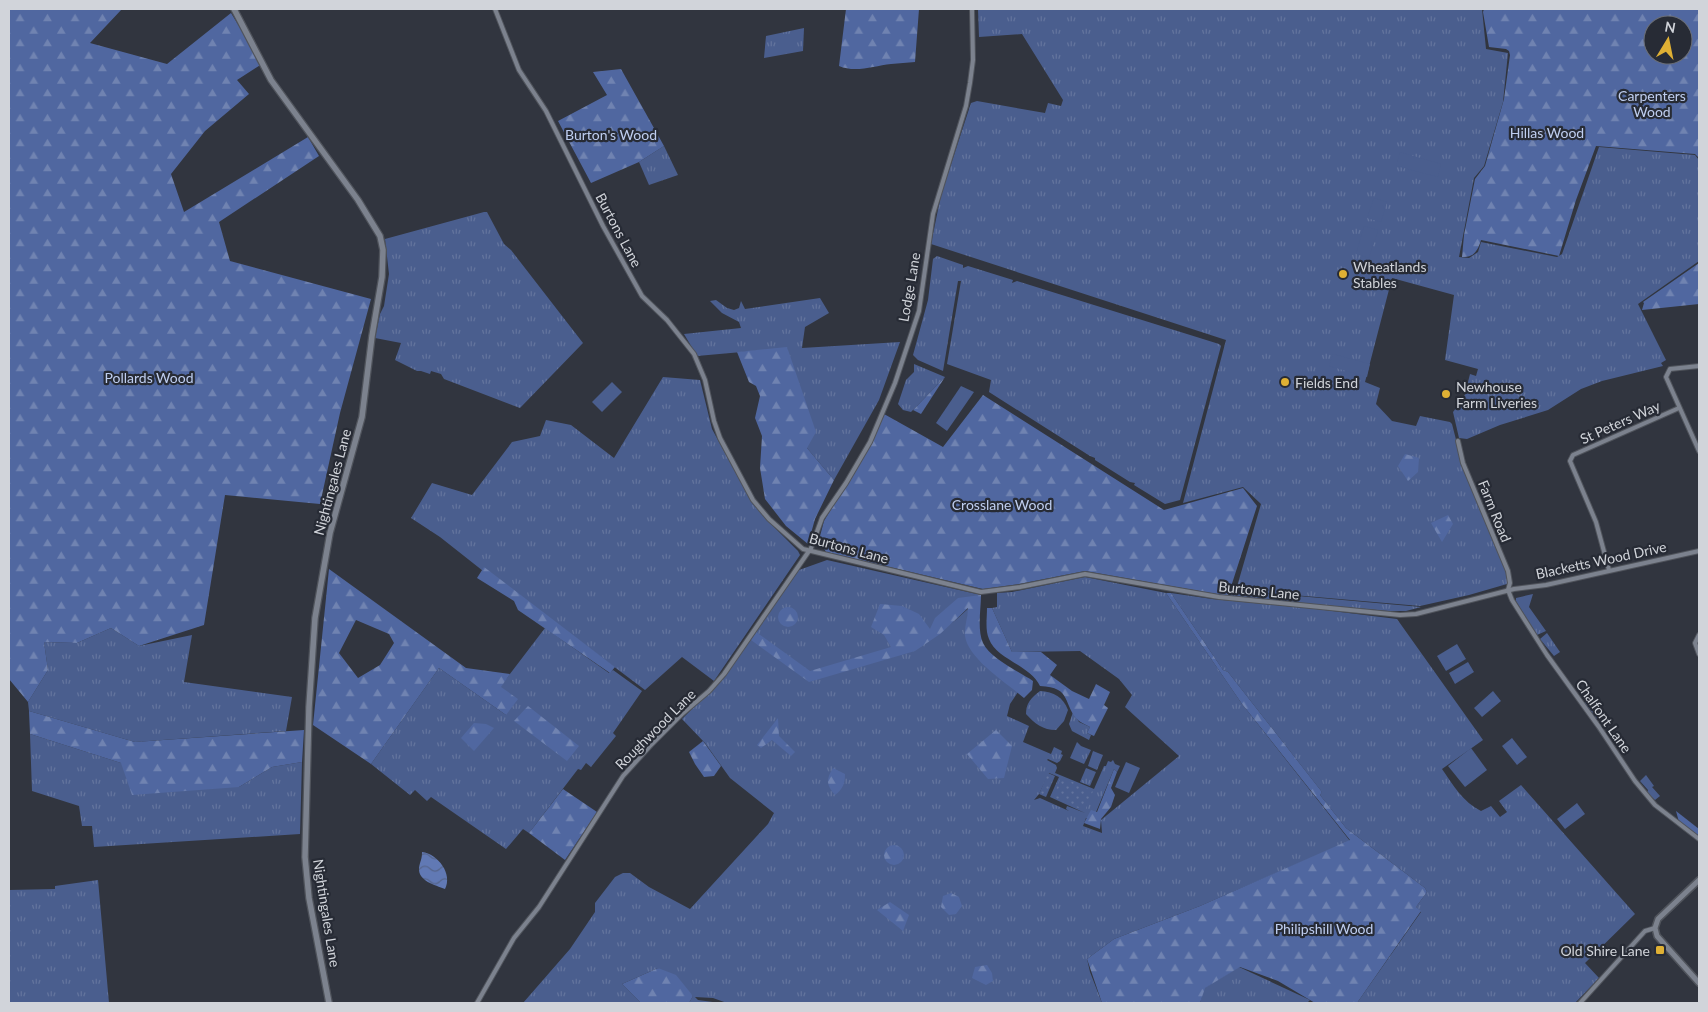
<svg xmlns="http://www.w3.org/2000/svg" width="1708" height="1012" viewBox="0 0 1708 1012" font-family="Lato,sans-serif">
	<style>
		.grass { fill: url(#grass-tufts); fill-rule: evenodd }
		.forest { fill: url(#forest-firs); fill-rule: evenodd }
		.garden { fill: url(#garden-dots) }
		.pitch { fill: #4a5e8e }
		.water { fill: url(#water-waves) }
		.lines { fill: none; stroke-linecap: round; stroke-linejoin: round }
		.minor-casing { stroke: #50545c; stroke-width: 6 }
		.tertiary-casing { stroke: #50545c; stroke-width: 8 }
		.secondary-casing { stroke: #50545c; stroke-width: 8 }
		.minor { stroke: #7c828e; stroke-width: 4 }
		.tertiary { stroke: #7c828e; stroke-width: 5 }
		.secondary { stroke: #7c828e; stroke-width: 5.5 }
		.poi-dot { fill: #dfb034; stroke: #272b35; stroke-width: 2 }
		.labels { text-anchor: middle; dominant-baseline: central; stroke-width: 4.5; stroke-linejoin: round; paint-order: stroke }
		.park-label { font-size: 14px; fill: #bfcef0; stroke: #272b35 }
		.street-label { font-size: 14px; fill: #d1d4da; stroke: #272b35 }
		.poi-label { font-size: 14px; fill: #d1d4da; stroke: #272b35; text-anchor: start }
	</style>
	<defs>
		<pattern id="grass-tufts" width="24" height="20" patternUnits="userSpaceOnUse" patternTransform="scale(1.25)"><rect width="24" height="20" fill="#4a5e8e"/><path d="M3 7l-1-3M5 7V3M7 7l1-3M15 17l-1-3M17 17v-4M19 17l1-3" fill="none" stroke="#63749d"/></pattern>
		<pattern id="forest-firs" width="22" height="20" patternUnits="userSpaceOnUse" patternTransform="scale(1.25)"><rect width="22" height="20" fill="#5067a0"/><path d="M5 1l3.5 6h-7zM16 11l3.5 6h-7z" fill="#7083b1"/></pattern>
		<pattern id="garden-dots" width="8" height="8" patternUnits="userSpaceOnUse" patternTransform="scale(1.25)"><rect width="8" height="8" fill="#4a5e8e"/><path d="M2 2h.1M6 6h.1" fill="none" stroke="#63749d" stroke-width="1.8" stroke-linecap="round"/></pattern>
		<pattern id="water-waves" width="16" height="10" patternUnits="userSpaceOnUse" patternTransform="scale(1.25)"><rect width="16" height="10" fill="#6179b4"/><path d="M0 5q4-4 8 0t8 0" fill="none" stroke="#55658c"/></pattern>
	</defs>
	<rect width="100%" height="100%" fill="#31353f"/>
	<g class="grass">
		<path d="M 978,9 L 1482,9 L 1486,49 L 1508,53 L 1503,102 L 1484,166 L 1474,178 L 1459,257 L 1469,258 L 1478,252 L 1481,242 L 1557,257 L 1562,254 L 1599,147 L 1695,155 L 1699,160 L 1699,261 L 1638,304 L 1666,360 L 1661,363 L 1663,366 L 1602,381 L 1581,389 L 1548,410 L 1500,425 L 1467,439 L 1459,438 L 1453,412 L 1464,398 L 1470,374 L 1476,376 L 1478,369 L 1445,360 L 1454,295 L 1392,278 L 1365,382 L 1380,388 L 1376,404 L 1392,421 L 1416,426 L 1420,416 L 1450,422 L 1452,424 L 1462,463 L 1497,548 L 1507,573 L 1507,584 L 1469,595 L 1420,606 L 1236,590 L 1261,504 L 1243,487 L 1183,503 L 1226,340 L 931,244 L 941,195 L 971,103 L 977,101 L 1045,113 L 1048,103 L 1061,106 L 1063,100 L 1022,34 L 979,37 Z"/>
		<path d="M 804,28 L 803,51 L 764,58 L 766,36 Z"/>
		<path d="M 664,146 L 678,175 L 649,185 L 639,162 Z"/>
		<path d="M 484,212 L 487,212 L 504,244 L 511,250 L 583,343 L 520,408 L 444,379 L 441,374 L 431,371 L 430,374 L 421,371 L 417,371 L 395,360 L 401,343 L 375,338 L 380,314 L 384,306 L 389,274 L 385,239 Z"/>
		<path d="M 937,256 L 963,265 L 963,268 L 968,266 L 1013,280 L 1012,283 L 1017,281 L 1219,344 L 1221,346 L 1180,500 L 1165,504 L 1134,485 L 1135,483 L 1130,482 L 1095,460 L 1095,458 L 1090,456 L 989,392 L 991,380 L 947,364 L 961,281 L 958,281 L 943,371 L 918,360 L 913,355 L 928,300 L 933,259 Z"/>
		<path d="M 820,298 L 829,313 L 805,327 L 802,348 L 900,342 L 879,400 L 834,480 L 807,448 L 787,348 L 697,356 L 684,334 L 741,328 L 739,322 L 722,313 L 710,301 L 716,300 L 727,308 L 734,310 L 739,308 L 741,301 L 745,309 Z"/>
		<path d="M 914,364 L 945,377 L 911,412 L 903,410 L 898,404 L 906,380 L 914,372 Z"/>
		<path d="M 663,377 L 700,380 L 712,429 L 751,501 L 768,521 L 798,551 L 800,555 L 714,681 L 682,657 L 645,690 L 528,602 L 525,604 L 440,537 L 411,518 L 432,483 L 472,495 L 512,442 L 540,436 L 546,420 L 571,425 L 614,458 Z"/>
		<path d="M 827,560 L 981,595 L 950,625 L 969,608 L 965,635 L 1018,692 L 1010,704 L 1007,716 L 1029,726 L 1023,742 L 1051,754 L 1054,747 L 1062,751 L 1061,754 L 1063,755 L 1060,761 L 1057,763 L 1048,759 L 1047,760 L 1056,765 L 1057,768 L 1055,773 L 1094,789 L 1104,766 L 1106,766 L 1108,761 L 1111,762 L 1113,760 L 1115,764 L 1120,766 L 1117,772 L 1114,769 L 1096,812 L 1088,818 L 1086,818 L 1083,826 L 1102,833 L 1101,820 L 1179,756 L 1125,707 L 1132,695 L 1119,679 L 1080,651 L 1012,652 L 992,608 L 997,607 L 997,593 L 1012,592 L 1085,577 L 1166,593 L 1242,704 L 1350,841 L 1200,906 L 1114,939 L 1087,959 L 1090,972 L 1102,1003 L 727,1003 L 713,998 L 695,997 L 698,1000 L 720,1003 L 689,1003 L 693,996 L 658,968 L 622,984 L 641,1003 L 523,1003 L 570,949 L 595,912 L 595,903 L 615,877 L 623,873 L 630,873 L 649,887 L 690,909 L 768,824 L 774,813 L 730,778 L 705,743 L 682,719 L 724,677 L 799,570 ZM 1049,773 L 1059,777 L 1050,797 L 1085,813 L 1067,806 L 1066,809 L 1069,811 L 1040,798 L 1034,800 L 1039,794 Z"/>
		<path d="M 1230,590 L 1421,607 L 1406,611 L 1388,611 L 1228,596 Z"/>
		<path d="M 1171,593 L 1212,599 L 1316,609 L 1397,619 L 1483,740 L 1442,769 C 1453,785 1463,802 1481,811 L 1491,806 L 1500,817 L 1507,812 L 1499,801 L 1521,785 L 1635,914 L 1585,963 L 1599,978 L 1575,1003 L 1357,1003 L 1421,912 L 1416,907 L 1427,892 L 1425,888 L 1346,828 L 1320,795 L 1322,792 L 1228,672 L 1223,670 Z"/>
		<path d="M 1533,594 L 1529,607 L 1546,631 L 1537,635 L 1516,601 L 1516,598 Z"/>
		<path d="M 111,628 L 139,646 L 192,635 L 184,682 L 292,697 L 286,731 L 135,742 L 29,711 L 28,702 L 48,670 L 44,642 L 77,643 Z"/>
		<path d="M 545,628 L 609,673 L 613,670 L 642,691 L 613,733 L 616,736 L 591,767 L 586,763 L 581,770 L 578,769 L 529,833 L 523,829 L 506,849 L 431,797 L 427,801 L 415,790 L 410,795 L 371,764 L 439,668 L 506,715 L 500,687 Z"/>
		<path d="M 1547,633 L 1560,652 L 1554,656 L 1540,639 Z"/>
		<path d="M 1040,691 C 1054,692 1063,697 1068,710 L 1064,721 L 1056,730 C 1043,730 1035,724 1026,714 C 1026,703 1031,698 1040,691 Z"/>
		<path d="M 1591,697 L 1604,715 L 1596,720 L 1584,703 Z"/>
		<path d="M 1073,712 L 1079,722 L 1090,727 L 1087,733 L 1091,735 L 1089,740 L 1072,731 L 1069,724 Z"/>
		<path d="M 30,734 L 121,763 L 239,787 L 272,767 L 302,762 L 300,834 L 94,847 L 92,826 L 82,826 L 79,806 L 32,791 Z"/>
		<path d="M 1077,742 L 1081,746 L 1091,750 L 1084,764 L 1070,758 Z"/>
		<path d="M 1093,751 L 1103,755 L 1097,770 L 1088,766 Z"/>
		<path d="M 1086,768 L 1096,772 L 1090,786 L 1080,782 Z"/>
		<path d="M 1646,775 L 1654,786 L 1652,787 L 1660,796 L 1655,800 L 1647,793 L 1648,790 L 1640,781 Z"/>
		<path d="M 98,880 L 109,1003 L 9,1003 L 9,890 L 55,889 L 55,886 Z"/>
		<path d="M 1239,967 L 1310,1000 L 1307,1003 L 1200,1003 L 1204,988 Z"/>
	</g>
	<g class="forest">
		<path d="M 9,9 L 122,9 L 90,43 L 167,64 L 231,13 L 262,64 L 237,80 L 249,94 L 205,131 L 171,174 L 184,212 L 308,137 L 319,156 L 219,222 L 230,261 L 371,299 L 340,413 L 320,504 L 225,495 L 204,625 L 139,646 L 111,628 L 77,643 L 44,642 L 48,670 L 28,702 L 9,679 Z"/>
		<path d="M 846,9 L 919,9 L 915,62 C 907,63 899,63 891,64 C 874,66 855,73 839,66 Z"/>
		<path d="M 1484,9 L 1699,9 L 1699,158 L 1695,154 L 1596,146 L 1576,200 L 1559,256 L 1481,240 C 1478,250 1474,258 1462,257 L 1464,235 L 1475,179 L 1485,166 L 1504,99 L 1510,55 L 1509,51 L 1506,49 L 1489,47 L 1483,12 ZM 1653,25 L 1683,25 L 1683,55 L 1653,55 Z"/>
		<path d="M 621,69 L 664,146 L 639,162 L 591,183 L 558,121 L 607,95 L 593,72 Z"/>
		<path d="M 1699,263 L 1699,304 L 1642,310 L 1644,303 L 1643,302 Z"/>
		<path d="M 787,347 L 816,432 L 807,448 L 834,480 L 815,519 L 808,544 L 786,526 L 765,499 L 760,468 L 762,436 L 755,418 L 760,396 L 756,386 L 749,382 L 737,352 Z"/>
		<path d="M 945,377 L 921,414 L 913,410 Z"/>
		<path d="M 983,395 L 1164,510 L 1243,488 L 1257,506 L 1228,596 L 1085,571 L 1019,584 L 983,589 L 826,552 L 819,540 L 824,521 L 871,443 L 884,414 L 943,447 Z"/>
		<path d="M 1405,454 L 1419,458 L 1418,472 L 1408,481 L 1398,466 Z"/>
		<path d="M 1448,515 L 1453,524 L 1442,542 L 1431,523 Z"/>
		<path d="M 484,567 L 615,667 L 610,673 L 518,610 L 514,601 L 477,578 Z"/>
		<path d="M 329,569 L 466,668 L 510,674 L 501,687 L 518,699 L 506,715 L 439,668 L 371,764 L 313,725 ZM 356,620 L 389,634 L 394,643 L 380,665 L 358,678 L 339,653 Z"/>
		<path d="M 1166,593 L 1171,593 L 1223,670 L 1228,672 L 1322,792 L 1320,795 L 1346,828 L 1425,888 L 1427,892 L 1416,907 L 1421,911 L 1357,1003 L 1315,1003 L 1278,981 L 1240,967 L 1205,988 L 1200,1003 L 1102,1003 L 1087,959 L 1114,939 L 1200,906 L 1350,840 L 1242,704 Z"/>
		<path d="M 981,595 C 981,609 977,629 983,643 C 990,658 1019,672 1033,681 L 1032,690 L 1024,698 C 1007,683 968,659 965,636 C 964,627 968,617 968,608 L 940,634 L 915,651 L 809,682 L 751,640 L 756,632 L 810,671 L 891,647 L 884,635 L 871,627 L 880,604 L 902,606 L 919,614 L 930,629 L 935,618 L 958,598 Z"/>
		<circle cx="788" cy="617" r="10"/>
		<path d="M 987,608 L 992,608 L 1012,652 L 1041,652 L 1057,665 L 1050,675 L 1072,691 L 1089,699 L 1096,684 L 1110,692 L 1104,705 L 1108,708 L 1094,736 L 1087,733 L 1090,727 C 1086,725 1082,723 1079,721 C 1062,705 1073,687 1040,686 C 1030,665 996,659 989,639 C 985,630 987,618 987,608 Z"/>
		<path d="M 528,706 L 579,746 L 567,761 L 514,721 Z"/>
		<path d="M 29,711 L 135,742 L 304,730 L 302,762 L 272,767 L 239,787 L 132,795 L 121,763 L 30,734 Z"/>
		<path d="M 778,718 L 779,736 L 795,752 L 791,756 L 772,740 L 761,748 L 757,745 Z"/>
		<path d="M 474,723 L 486,724 L 494,728 L 474,751 L 461,738 Z"/>
		<path d="M 996,730 L 1012,746 L 1004,778 L 988,779 L 967,754 Z"/>
		<path d="M 703,741 L 721,766 L 714,776 L 704,777 L 695,764 L 689,752 Z"/>
		<path d="M 833,768 L 845,774 C 845,783 843,789 835,795 C 826,785 826,779 833,768 Z"/>
		<path d="M 1114,769 L 1117,772 L 1111,788 L 1115,795 L 1111,807 L 1101,819 L 1100,829 L 1084,823 L 1091,810 L 1097,812 Z"/>
		<path d="M 563,789 L 597,812 L 565,860 L 529,833 Z"/>
		<path d="M 1676,811 L 1699,829 L 1699,836 L 1679,822 Z"/>
		<circle cx="894" cy="855" r="10"/>
		<path d="M 951,893 L 959,897 L 962,906 L 956,914 L 949,915 L 941,907 L 943,896 Z"/>
		<path d="M 890,902 L 909,915 L 903,931 L 877,910 Z"/>
		<path d="M 987,965 L 992,973 L 993,981 L 986,985 L 972,978 L 975,967 Z"/>
		<path d="M 658,968 L 676,975 L 693,996 L 689,1003 L 641,1003 L 622,984 Z"/>
	</g>
	<g class="garden">
		<path d="M 1048,773 L 1055,776 L 1046,797 L 1039,794 Z"/>
		<path d="M 1061,777 L 1093,791 L 1085,811 L 1053,797 Z"/>
	</g>
	<g class="pitch">
		<path d="M 1400,152 L 1441,164 L 1438,177 L 1396,166 Z"/>
		<path d="M 1374,198 L 1387,202 L 1381,222 L 1367,218 Z"/>
		<path d="M 1364,226 L 1378,230 L 1369,258 L 1356,254 Z"/>
		<path d="M 1333,354 L 1370,364 L 1367,377 L 1329,366 Z"/>
		<path d="M 612,382 L 622,392 L 602,412 L 592,402 Z"/>
		<path d="M 961,386 L 974,392 L 947,431 L 936,423 Z"/>
		<path d="M 1457,644 L 1466,659 L 1446,671 L 1437,656 Z"/>
		<path d="M 1468,662 L 1474,672 L 1455,684 L 1449,673 Z"/>
		<path d="M 1493,691 L 1501,701 L 1482,717 L 1474,708 Z"/>
		<path d="M 1512,738 L 1527,757 L 1517,765 L 1502,746 Z"/>
		<path d="M 1471,748 L 1487,770 L 1465,787 L 1448,766 Z"/>
		<path d="M 1126,762 L 1140,768 L 1129,793 L 1115,787 Z"/>
		<path d="M 1577,803 L 1585,814 L 1565,829 L 1557,819 Z"/>
	</g>
	<path class="water" d="M 422,852 C 438,854 453,874 445,889 C 435,885 418,881 419,868 C 420,861 422,860 422,852 Z"/>
	<g class="lines">
		<g class="minor-casing">
			<g id="minor">
				<path d="M 495,9 L 519,70 L 546,111 L 603,226 L 642,296 L 667,320 L 694,354 L 705,380 L 714,421 L 720,438 L 753,500 L 769,519 L 803,549 L 981,592 L 1020,587 L 1085,574 L 1219,597 L 1400,615 L 1416,614 L 1514,589 L 1546,585 L 1699,551"/>
				<path d="M 1699,366 L 1670,369 L 1666,377 L 1699,451"/>
				<path d="M 1458,441 L 1463,463 L 1508,571 L 1510,583 L 1508,590"/>
				<path d="M 810,551 L 822,518 L 846,483 L 870,442 L 895,383 L 919,311 L 933,214 L 966,106 L 970,83 L 973,60 L 972,9"/>
				<path d="M 1609,570 L 1596,522 L 1570,461 L 1573,455 L 1679,408"/>
				<path d="M 1508,590 L 1512,600 L 1547,655 L 1599,727 L 1635,781 L 1655,805 L 1699,839"/>
				<path d="M 1699,635 L 1695,643 L 1699,654"/>
				<path d="M 477,1003 L 514,938 L 539,907 L 623,776 L 651,745 L 682,714 L 709,691 L 724,674 L 809,551"/>
				<path d="M 1580,1003 L 1645,931 L 1655,928"/>
			</g>
		</g>
		<g class="tertiary-casing">
			<path id="tertiary" d="M 1699,880 L 1658,919 L 1655,928 L 1657,936 L 1699,983"/>
		</g>
		<g class="secondary-casing">
			<path id="secondary" d="M 234,9 L 271,80 L 358,200 L 380,236 L 383,250 L 382,277 L 372,336 L 362,417 L 330,533 L 315,618 L 309,707 L 305,857 L 309,898 L 329,1003"/>
		</g>
		<use href="#minor" class="minor"/>
		<use href="#tertiary" class="tertiary"/>
		<use href="#secondary" class="secondary"/>
	</g>
	<g class="poi-dot">
		<circle cx="1343" cy="274" r="5"/>
		<circle cx="1285" cy="382" r="5"/>
		<circle cx="1446" cy="394" r="5"/>
		<rect x="1655" y="945" width="10" height="10" rx="2.5"/>
	</g>
	<g class="labels">
		<g class="park-label">
			<text x="1652" y="95">Carpenters<tspan x="1652" dy="16">Wood</tspan></text>
			<text x="1547" y="132">Hillas Wood</text>
			<text x="611" y="134">Burton's Wood</text>
			<text x="149" y="377">Pollards Wood</text>
			<text x="1002" y="504">Crosslane Wood</text>
			<text x="1324" y="928">Philipshill Wood</text>
		</g>
		<g class="street-label">
			<text transform="translate(619 230) rotate(62)">Burtons Lane</text>
			<text transform="translate(909 287) rotate(-80)">Lodge Lane</text>
			<text transform="translate(1620 422) rotate(-24)">St Peters Way</text>
			<text transform="translate(332 482) rotate(-75)">Nightingales Lane</text>
			<text transform="translate(1495 511) rotate(68)">Farm Road</text>
			<text transform="translate(849 548) rotate(15)">Burtons Lane</text>
			<text transform="translate(1601 560) rotate(-12)">Blacketts Wood Drive</text>
			<text transform="translate(1259 590) rotate(6)">Burtons Lane</text>
			<text transform="translate(1604 716) rotate(55)">Chalfont Lane</text>
			<text transform="translate(655 729) rotate(-45)">Roughwood Lane</text>
			<text transform="translate(327 913) rotate(81)">Nightingales Lane</text>
		</g>
		<g class="poi-label">
			<text x="1353" y="266">Wheatlands<tspan x="1353" dy="16">Stables</tspan></text>
			<text x="1295" y="382">Fields End</text>
			<text x="1456" y="386">Newhouse<tspan x="1456" dy="16">Farm Liveries</tspan></text>
			<text x="1650" y="950" text-anchor="end">Old Shire Lane</text>
		</g>
	</g>
	<rect width="1708" height="1012" fill="none" stroke="#d1d4da" stroke-width="20"/>
	<g transform="translate(1668 40) rotate(10)"><circle r="24" fill="#272b35" stroke="#6b6f77"/>
	<path d="M0-4L9 19L0 12L-9 19Z" fill="#dfb034"/>
	<text y="-8" font-size="14" font-weight="bold" text-anchor="middle" fill="#d1d4da">N</text>
	</g>
</svg>
